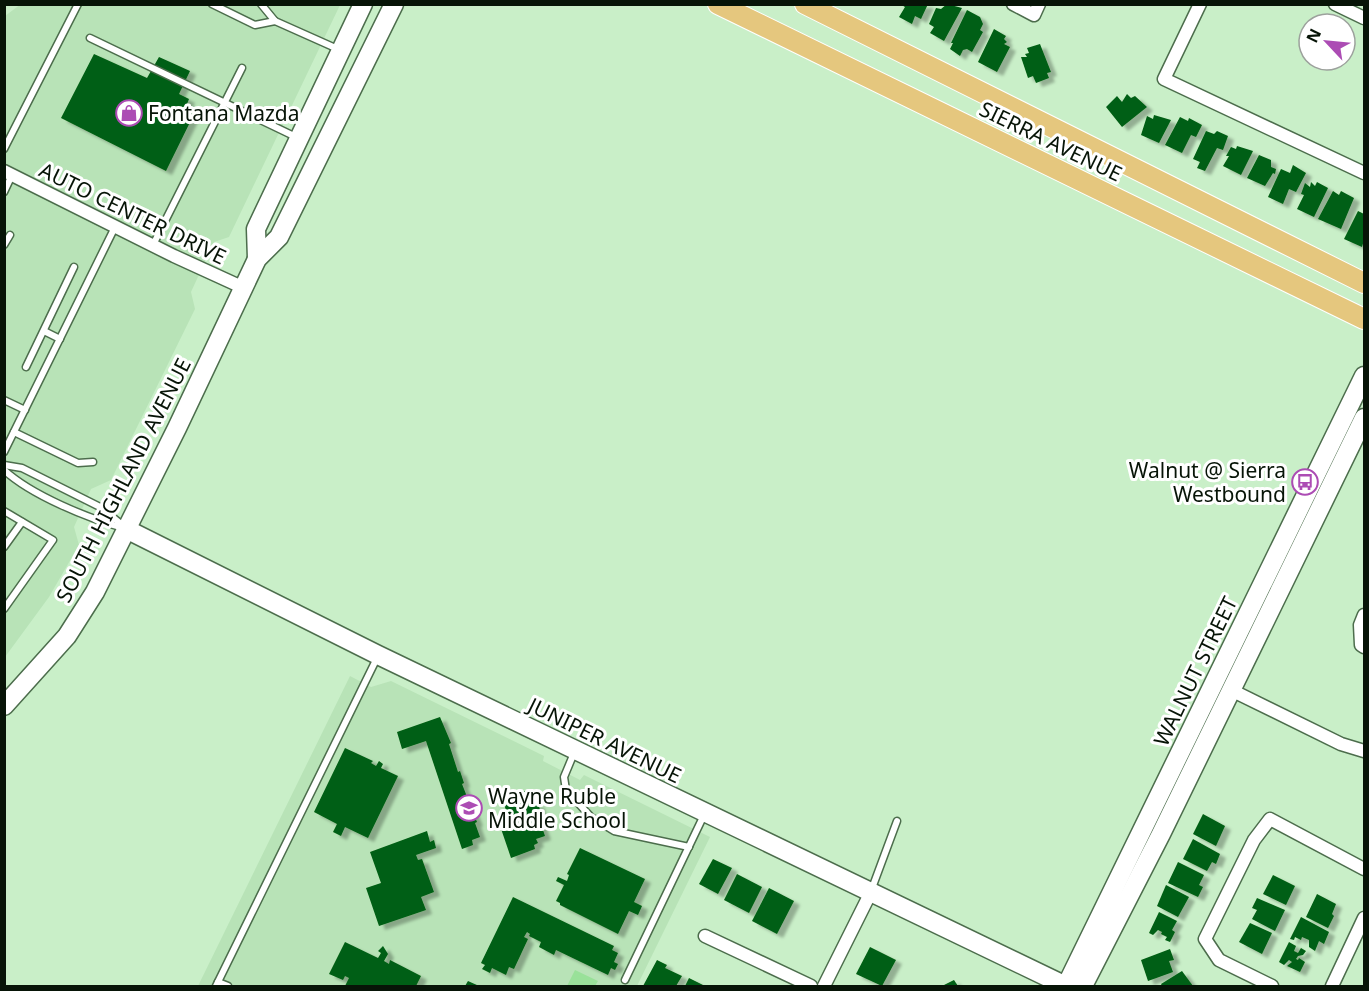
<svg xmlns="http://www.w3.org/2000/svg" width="1369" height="991" viewBox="0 0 1369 991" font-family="'Noto Sans',sans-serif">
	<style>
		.built { fill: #b8e3b7 }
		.green { fill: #99e199 }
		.building { fill: #035e13; filter: url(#shadow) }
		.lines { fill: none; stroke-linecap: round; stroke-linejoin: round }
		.lane-casing { stroke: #4c6d4c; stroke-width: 9 }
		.street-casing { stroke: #4c6d4c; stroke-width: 15 }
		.secondary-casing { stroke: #4c6d4c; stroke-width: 21 }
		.primary-casing { stroke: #fff; stroke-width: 22 }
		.lane { stroke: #fff; stroke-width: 6 }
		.street { stroke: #fff; stroke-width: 12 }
		.secondary { stroke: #fff; stroke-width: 18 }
		.primary { stroke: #e5c77e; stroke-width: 20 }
		.labels { text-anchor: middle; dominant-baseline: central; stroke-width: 6; stroke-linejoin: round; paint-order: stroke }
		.poi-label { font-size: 21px; fill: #071407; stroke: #fff; text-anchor: start }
		.street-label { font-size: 21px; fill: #071407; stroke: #fff }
	</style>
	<defs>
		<filter id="shadow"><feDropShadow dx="6" dy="4" stdDeviation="1.5" flood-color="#0004"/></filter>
	</defs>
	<rect width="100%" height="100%" fill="#c9efc8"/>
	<g class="built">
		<path d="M 21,4 L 340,5 L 229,237 L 214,242 L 191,292 L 195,309 L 111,480 L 91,489 L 74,527 L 79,545 L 49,597 L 5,657 L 5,16 Z"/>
		<path d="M 350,676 L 371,687 L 391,681 L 544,756 L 543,761 L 580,780 L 584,775 L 710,837 L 637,986 L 198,986 Z"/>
	</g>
	<path class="green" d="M 575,970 L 598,981 L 595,986 L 567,986 Z"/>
	<g class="building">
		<path d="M 900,4 L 928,4 L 921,19 L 915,16 L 912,24 L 899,17 L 905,7 Z"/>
		<path d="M 947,4 L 962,8 L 944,41 L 930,33 L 934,27 L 929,24 L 936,8 L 941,9 Z"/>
		<path d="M 967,10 L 980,17 L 983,24 L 980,30 L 983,32 L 972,52 L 967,49 L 963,50 L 960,56 L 950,49 L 953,43 L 951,43 Z"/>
		<path d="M 994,29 L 1006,36 L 1004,39 L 1007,42 L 1004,44 L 1010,47 L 997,72 L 978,62 Z"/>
		<path d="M 1040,44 L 1051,72 L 1047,73 L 1049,78 L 1036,83 L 1033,76 L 1028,78 L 1021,57 L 1027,57 L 1025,54 L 1029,53 L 1027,48 Z"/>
		<path d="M 94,54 L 147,78 L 159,57 L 190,71 L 179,94 L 189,99 L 187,104 L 197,108 L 166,171 L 61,118 Z"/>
		<path d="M 1127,94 L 1131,98 L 1135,96 L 1147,107 L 1122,127 L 1106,107 L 1117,96 L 1122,102 Z"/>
		<path d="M 1154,115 L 1171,120 L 1159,143 L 1141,135 L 1147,116 L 1153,119 Z"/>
		<path d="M 1180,117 L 1188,121 L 1189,118 L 1202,125 L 1196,137 L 1191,135 L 1182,153 L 1165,145 Z"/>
		<path d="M 1206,131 L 1214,134 L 1217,131 L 1228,136 L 1223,150 L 1217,148 L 1205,171 L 1197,168 L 1200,162 L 1193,159 Z"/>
		<path d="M 1237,146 L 1253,151 L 1241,175 L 1223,166 L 1229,156 L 1226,156 L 1231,147 L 1236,149 Z"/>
		<path d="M 1259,155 L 1271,160 L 1271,167 L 1276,169 L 1275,174 L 1273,173 L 1265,186 L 1247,178 Z"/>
		<path d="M 1293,165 L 1306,173 L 1296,192 L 1289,189 L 1283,204 L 1268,197 L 1281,169 L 1290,173 Z"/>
		<path d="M 1311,182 L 1315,186 L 1317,182 L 1328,188 L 1314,217 L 1297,209 L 1304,195 L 1301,194 L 1305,183 L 1310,187 Z"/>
		<path d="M 1333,191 L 1339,195 L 1341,191 L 1354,198 L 1341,229 L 1318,219 Z"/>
		<path d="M 1358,211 L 1364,214 L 1364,240 L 1362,247 L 1344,239 Z"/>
		<path d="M 440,717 L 451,743 L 449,744 L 458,772 L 460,771 L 464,783 L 462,784 L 477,822 L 475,823 L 480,837 L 472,840 L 473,845 L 462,849 L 426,741 L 402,749 L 397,732 Z"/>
		<path d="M 345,748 L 373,761 L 371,763 L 376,766 L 379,761 L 383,764 L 381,768 L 398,776 L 368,838 L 345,827 L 341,836 L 333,832 L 337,824 L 314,812 Z"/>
		<path d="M 528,790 L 533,805 L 538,803 L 543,820 L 540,821 L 545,836 L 536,839 L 538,843 L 534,845 L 535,849 L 511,858 L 498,820 L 503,819 L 500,812 L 506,810 L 503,802 L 513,798 L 512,795 Z"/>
		<path d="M 1203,814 L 1225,826 L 1216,846 L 1193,834 Z"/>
		<path d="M 427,831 L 430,842 L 434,840 L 436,848 L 416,855 L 418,860 L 422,859 L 434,892 L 421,897 L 426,910 L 379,926 L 366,888 L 381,883 L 370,852 Z"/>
		<path d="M 1193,839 L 1220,854 L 1216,864 L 1212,862 L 1207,871 L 1183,859 Z"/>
		<path d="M 580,848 L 645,879 L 634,902 L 642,906 L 638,915 L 629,911 L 618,934 L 560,905 L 560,903 L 556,901 L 564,885 L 556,881 L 558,877 L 567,881 L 569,875 L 567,874 Z"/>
		<path d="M 713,859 L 732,868 L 718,894 L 699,884 Z"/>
		<path d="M 1178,862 L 1204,875 L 1199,885 L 1203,887 L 1198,897 L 1168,883 Z"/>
		<path d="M 737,874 L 762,887 L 749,913 L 724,900 Z"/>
		<path d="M 1273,875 L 1295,886 L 1286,905 L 1263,894 Z"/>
		<path d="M 1166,885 L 1189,897 L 1178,917 L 1157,906 Z"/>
		<path d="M 769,888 L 794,901 L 777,934 L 752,921 Z"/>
		<path d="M 1317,894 L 1336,904 L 1332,914 L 1334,916 L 1328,928 L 1306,917 Z"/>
		<path d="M 513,897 L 614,946 L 612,950 L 618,953 L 614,962 L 618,964 L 615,970 L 611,968 L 608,975 L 556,950 L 554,955 L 539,947 L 541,942 L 529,936 L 530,934 L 527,932 L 524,937 L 528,939 L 514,969 L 509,967 L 506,975 L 492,968 L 490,973 L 482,969 L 485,965 L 481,963 Z"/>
		<path d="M 1257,898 L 1285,910 L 1275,931 L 1252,919 L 1257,910 L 1252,908 Z"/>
		<path d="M 1159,912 L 1177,921 L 1172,930 L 1175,932 L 1170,942 L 1165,940 L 1167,937 L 1161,934 L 1162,932 L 1158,930 L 1153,935 L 1149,933 Z"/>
		<path d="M 1301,917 L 1329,932 L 1324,944 L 1319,941 L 1315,951 L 1309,947 L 1309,940 L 1302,937 L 1301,940 L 1295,937 L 1294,940 L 1290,939 Z"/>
		<path d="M 1250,923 L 1272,933 L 1262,954 L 1239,942 Z"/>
		<path d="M 345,942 L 378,958 L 381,953 L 378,951 L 383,946 L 388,954 L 384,961 L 389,964 L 390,960 L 421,976 L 416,986 L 345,986 L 349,978 L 345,976 L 343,980 L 329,974 Z"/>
		<path d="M 1289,942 L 1296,946 L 1294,951 L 1298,953 L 1301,948 L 1306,951 L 1303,955 L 1298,956 L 1296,959 L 1298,960 L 1299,958 L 1305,962 L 1300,972 L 1287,966 L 1292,962 L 1289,960 L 1284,965 L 1279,962 Z"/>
		<path d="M 870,947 L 896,960 L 882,986 L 856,974 Z"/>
		<path d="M 1170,949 L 1174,960 L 1169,961 L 1173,972 L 1148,981 L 1141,960 Z"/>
		<path d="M 657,960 L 667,965 L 665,968 L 682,976 L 676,986 L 643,986 Z"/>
		<path d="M 1182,971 L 1193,986 L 1162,986 L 1161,984 Z"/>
		<path d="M 689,978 L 703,985 L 702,986 L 685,986 Z"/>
		<path d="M 954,980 L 958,986 L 942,986 Z"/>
		<path d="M 468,981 L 479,986 L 465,986 Z"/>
	</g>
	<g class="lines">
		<g class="lane-casing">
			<g id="lane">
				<path d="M 212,4 L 255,25 L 275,21"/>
				<path d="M 261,4 L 275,21 L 340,50"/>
				<path d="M 90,38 L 296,137"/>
				<path d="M 4,149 L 78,4"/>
				<path d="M 4,192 L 12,175"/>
				<path d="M 4,245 L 10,235"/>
				<path d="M 153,245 L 242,68"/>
				<path d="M 44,331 L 60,339"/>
				<path d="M 26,367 L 74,267"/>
				<path d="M 4,400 L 25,410"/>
				<path d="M 14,432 L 78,463 L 93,462"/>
				<path d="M 4,452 L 115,227"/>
				<path d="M 4,465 L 22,468 L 100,507 L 126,528"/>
				<path d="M 4,470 C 31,495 89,519 124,528"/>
				<path d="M 4,511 L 53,540 L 4,609"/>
				<path d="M 4,547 L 22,522"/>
				<path d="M 574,753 L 564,777 L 566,790 L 591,817 L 614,831 L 689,847"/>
				<path d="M 871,891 L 897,821"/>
				<path d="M 625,980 L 704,815"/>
				<path d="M 218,982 L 228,986"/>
				<path d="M 216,986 L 377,658"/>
			</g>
		</g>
		<g class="street-casing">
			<g id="street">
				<path d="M 1013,4 L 1034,15 L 1039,4"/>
				<path d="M 1200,4 L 1164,79 L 1364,173"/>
				<path d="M 1335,4 L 1364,18"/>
				<path d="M 4,171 L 174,256 L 244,288"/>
				<path d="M 1364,615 L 1360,625 L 1361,645 L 1364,647"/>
				<path d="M 1231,690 L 1341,744 L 1364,751"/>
				<path d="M 705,936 L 811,986"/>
				<path d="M 824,986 L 871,892"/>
				<path d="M 1272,986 L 1219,960 L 1205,939 L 1254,840 L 1270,819 L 1364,869"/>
				<path d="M 1332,986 L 1364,918"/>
			</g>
		</g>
		<g class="secondary-casing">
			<g id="secondary">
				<path d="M 257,259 L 256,229 L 363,4"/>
				<path d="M 126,529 L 378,655 L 1066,986"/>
				<path d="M 4,706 L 67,636 L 95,592 L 177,428 L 257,259 L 279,237 L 394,4"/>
				<path d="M 1066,986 L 1364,376"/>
				<path d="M 1083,986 L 1161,834 L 1364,418"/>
			</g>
		</g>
		<g class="primary-casing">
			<g id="primary">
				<path d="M 718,4 L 1364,319"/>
				<path d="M 805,4 L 1364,283"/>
			</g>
		</g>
		<use href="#lane" class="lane"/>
		<use href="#street" class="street"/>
		<use href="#secondary" class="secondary"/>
		<use href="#primary" class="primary"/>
	</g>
	<defs>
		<g id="shop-ring" transform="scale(1.35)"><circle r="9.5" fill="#fff" stroke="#ac4cb4" stroke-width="1.5"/><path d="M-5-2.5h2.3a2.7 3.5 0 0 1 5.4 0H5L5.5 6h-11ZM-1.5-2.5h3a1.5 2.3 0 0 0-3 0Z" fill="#ac4cb4"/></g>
		<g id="bus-ring" transform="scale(1.35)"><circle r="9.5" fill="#fff" stroke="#ac4cb4" stroke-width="1.5"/><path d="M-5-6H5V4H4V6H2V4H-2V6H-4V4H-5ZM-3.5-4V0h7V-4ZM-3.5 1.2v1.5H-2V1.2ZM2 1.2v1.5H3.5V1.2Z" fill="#ac4cb4"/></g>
		<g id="school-ring" transform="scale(1.35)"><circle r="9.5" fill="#fff" stroke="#ac4cb4" stroke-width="1.5"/><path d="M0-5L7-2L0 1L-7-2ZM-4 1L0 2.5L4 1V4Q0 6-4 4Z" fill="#ac4cb4"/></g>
	</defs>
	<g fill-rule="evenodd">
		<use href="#shop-ring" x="129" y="113"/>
		<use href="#bus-ring" x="1305" y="482"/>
		<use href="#school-ring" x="469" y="808"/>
	</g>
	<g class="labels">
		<g class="poi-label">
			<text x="148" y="113">Fontana Mazda</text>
			<text x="1286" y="470" text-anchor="end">Walnut @ Sierra<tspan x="1286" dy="24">Westbound</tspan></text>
			<text x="488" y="796">Wayne Ruble<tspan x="488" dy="24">Middle School</tspan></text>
		</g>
		<g class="street-label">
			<text transform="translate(1051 141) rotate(26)">SIERRA AVENUE</text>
			<text transform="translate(133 213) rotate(26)">AUTO CENTER DRIVE</text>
			<text transform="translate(123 480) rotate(-63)">SOUTH HIGHLAND AVENUE</text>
			<text transform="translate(1195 671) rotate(-64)">WALNUT STREET</text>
			<text transform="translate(605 740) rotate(26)">JUNIPER AVENUE</text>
		</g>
	</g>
	<rect width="1369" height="991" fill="none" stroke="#071407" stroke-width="12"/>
	<g transform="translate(1327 42) rotate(296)"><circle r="28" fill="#ffffff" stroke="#9ca19c" stroke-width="1.5"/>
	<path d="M0-4.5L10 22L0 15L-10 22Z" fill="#ac4cb4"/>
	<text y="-9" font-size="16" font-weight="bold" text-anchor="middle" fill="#071407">N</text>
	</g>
</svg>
